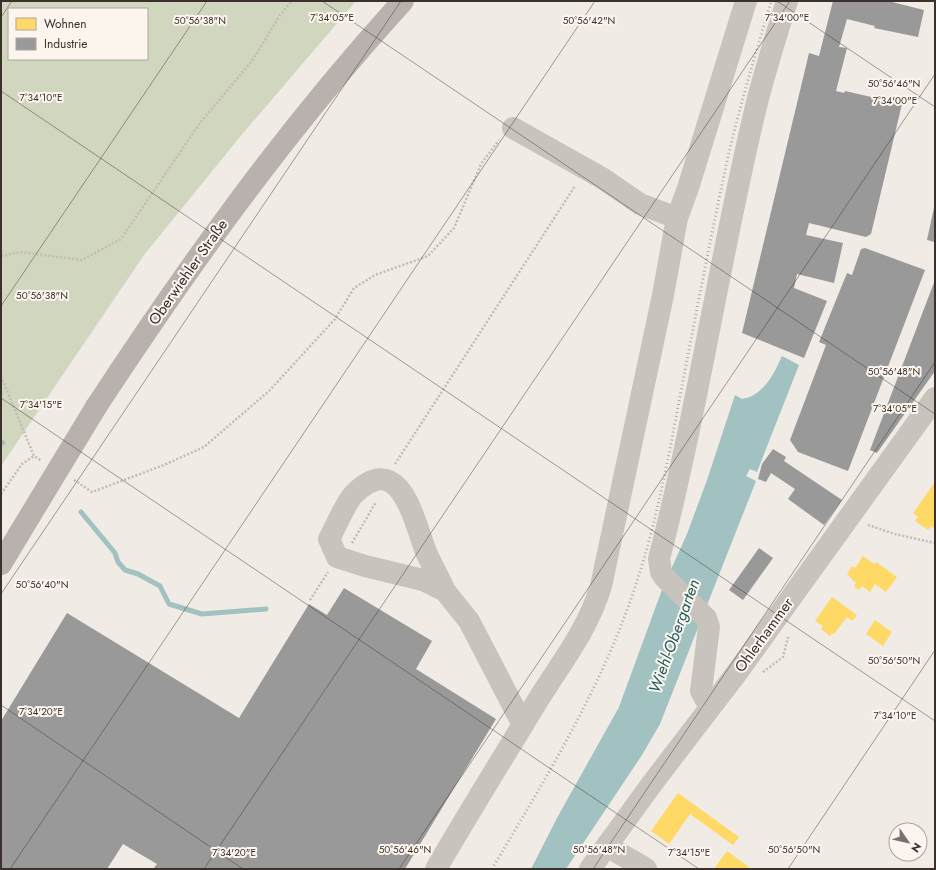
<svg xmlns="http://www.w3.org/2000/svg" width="936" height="870" viewBox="0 0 936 870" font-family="Jost,sans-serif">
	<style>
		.green { fill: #d1d6bf; fill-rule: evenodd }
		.water { fill: #a1c2c1 }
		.homes { fill: #ffd966 }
		.industry { fill: #999 }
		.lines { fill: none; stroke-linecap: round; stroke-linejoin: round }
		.stream { stroke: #a1c2c1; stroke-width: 5 }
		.path { stroke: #c2bbb6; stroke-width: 2.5; stroke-dasharray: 2 2; stroke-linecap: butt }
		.minor { stroke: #c9c3be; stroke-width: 22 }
		.major { stroke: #b8b1ad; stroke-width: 22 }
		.rail { stroke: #b1aca8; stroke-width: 3; stroke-dasharray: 1 3; stroke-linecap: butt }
		.major-bridge { stroke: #b8b1ad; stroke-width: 22 }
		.ticks { fill: none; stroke: #3b302b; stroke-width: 1; stroke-opacity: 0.45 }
		.labels { text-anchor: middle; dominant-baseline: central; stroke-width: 4; stroke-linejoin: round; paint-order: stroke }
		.street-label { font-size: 15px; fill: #3b302b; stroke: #fbf5ee }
		.water-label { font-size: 16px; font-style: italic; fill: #1f5a5e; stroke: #fbf5ee }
		.ticks-label { font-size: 10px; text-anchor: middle; fill: #3b302b; stroke: #fbf5ee; stroke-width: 4; stroke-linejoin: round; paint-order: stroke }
	</style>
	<rect width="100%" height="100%" fill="#f0ebe5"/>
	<path class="green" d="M 1,1 L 356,1 L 239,138 L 144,255 L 1,466 ZM 9,9 L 147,9 L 147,59 L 9,59 Z"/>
	<path class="water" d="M 782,356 L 799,365 L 757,472 L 750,469 L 746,476 L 756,481 L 660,724 L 642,755 L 566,869 L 531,869 L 557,818 L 619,707 L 663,587 L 687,534 L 707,480 L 735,395 L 742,399 C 763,396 774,374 782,356 Z"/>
	<g class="homes">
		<path d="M 935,482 L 935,529 L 931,526 L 928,530 L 915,521 L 918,517 L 913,513 Z"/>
		<path d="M 863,556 L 874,564 L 876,562 L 897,577 L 886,592 L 875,584 L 870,592 L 862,586 L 859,590 L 854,586 L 856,583 L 847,574 L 852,566 L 855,568 Z"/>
		<path d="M 832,597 L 857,615 L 852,621 L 847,617 L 834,634 L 832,633 L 830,636 L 821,629 L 823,626 L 815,621 Z"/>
		<path d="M 875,620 L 892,632 L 883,646 L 866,634 Z"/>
		<path d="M 678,793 L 739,837 L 733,845 L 690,814 L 669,844 L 651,831 Z"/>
		<path d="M 727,851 L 749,867 L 747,869 L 714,869 Z"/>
	</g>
	<g class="industry">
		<path d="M 833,1 L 888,1 L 924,10 L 918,37 L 874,28 L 875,26 L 847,19 L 839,47 L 847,48 L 836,91 L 844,93 L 845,91 L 902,104 L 871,234 L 866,237 L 809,223 L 806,235 L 843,243 L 834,283 L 797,274 L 794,288 L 827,301 L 804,358 L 742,333 L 809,53 L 819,56 Z"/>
		<path d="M 935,203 L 935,242 L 927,240 Z"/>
		<path d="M 865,248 L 925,270 L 848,471 L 798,452 L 790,440 L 826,345 L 819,342 L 847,273 L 852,275 L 861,249 Z"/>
		<path d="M 935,280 L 935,371 L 877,453 L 870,450 Z"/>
		<path d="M 773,449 L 786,457 L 784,461 L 842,500 L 824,525 L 788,499 L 795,489 L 771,473 L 766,482 L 758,479 L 762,464 Z"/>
		<path d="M 759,548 L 773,558 L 743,600 L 729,590 Z"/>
		<path d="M 344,588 L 432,641 L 416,669 L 496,719 L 405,869 L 153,869 L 157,864 L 123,844 L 107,869 L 1,869 L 1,721 L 67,613 L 239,718 L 309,604 L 327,615 Z"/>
	</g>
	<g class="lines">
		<g class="stream">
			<path d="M 1,442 L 3,443"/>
			<path d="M 81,512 L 115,553 L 118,562 L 125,570 L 138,574 L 160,586 L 169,604 L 202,614 L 266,609"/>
		</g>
		<g class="path">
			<path d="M 1,256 L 20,252 L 82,260 L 121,239 L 200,123 L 252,61 L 280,15 L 292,1"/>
			<path d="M 1,376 L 34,456 L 42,461"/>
			<path d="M 395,464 L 575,186"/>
			<path d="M 74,480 L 92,492 L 164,465 L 204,447 L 269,391 L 335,319 L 354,288 L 375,275 L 428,256 L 454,228 L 481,164 L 499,140"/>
			<path d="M 1,494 L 22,464 L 34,456"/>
			<path d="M 868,525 L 895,534 L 935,543"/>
			<path d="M 352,543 L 376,502"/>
			<path d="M 310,600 L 328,572"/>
			<path d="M 763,672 L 783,657 L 788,637"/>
		</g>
		<g class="minor">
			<path d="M 513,128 L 602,178 L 640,204 L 677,218"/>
			<path d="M 445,591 C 439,578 432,565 426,552 C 414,521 400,448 354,494 C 346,502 335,528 329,539 L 337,557 L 365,566 L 423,580 L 445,591 L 469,621 L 523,725"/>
			<path d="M 710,707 L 701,691 L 709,627 L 706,618 L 665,578 L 661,572 L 659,559 C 697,412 719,262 754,115 C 763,76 775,39 787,1"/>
			<path d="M 607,845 C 619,855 633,860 646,869"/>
			<path d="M 436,869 C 469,812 504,756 538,700 C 563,660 587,631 601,586 L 663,295 L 677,218 L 688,188 L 746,1"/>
			<path d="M 590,869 L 654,781 L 736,674 L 935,398"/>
		</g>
		<g class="major">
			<path d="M 96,407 C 189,265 288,127 403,1"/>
			<path d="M 1,564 L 19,534"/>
		</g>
		<path class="rail" d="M 492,869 C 547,776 604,684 637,581 C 660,511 672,437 686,365 C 700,293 714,220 730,148 C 742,98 757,50 771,1"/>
		<path class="major-bridge" d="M 19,534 L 96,407"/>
	</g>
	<path class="ticks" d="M 322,1 L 935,414M 777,1 L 935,107M 1,17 L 12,1M 1,91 L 935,721M 1,306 L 207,1M 1,398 L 699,869M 1,594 L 401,1M 1,705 L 243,869M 10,869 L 595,1M 204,869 L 790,1M 399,869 L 935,74M 593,869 L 935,362M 788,869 L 935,650"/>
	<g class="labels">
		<g class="street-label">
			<text transform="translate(188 272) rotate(-55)">Oberwiehler Straße</text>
			<text transform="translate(764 635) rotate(-54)">Ohlerhammer</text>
		</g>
		<g class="water-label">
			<text transform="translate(674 636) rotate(-70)">Wiehl-Obergarten</text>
		</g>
	</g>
	<g class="ticks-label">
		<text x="787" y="21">7°34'00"E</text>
		<text x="332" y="21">7°34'05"E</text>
		<text x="200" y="24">50°56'38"N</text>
		<text x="589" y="24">50°56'42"N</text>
		<text x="894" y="87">50°56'46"N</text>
		<text x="41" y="101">7°34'10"E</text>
		<text x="895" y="104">7°34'00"E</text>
		<text x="42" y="299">50°56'38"N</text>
		<text x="894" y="375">50°56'48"N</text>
		<text x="41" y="408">7°34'15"E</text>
		<text x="895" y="412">7°34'05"E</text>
		<text x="42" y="588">50°56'40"N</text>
		<text x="894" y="664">50°56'50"N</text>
		<text x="41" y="715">7°34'20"E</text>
		<text x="895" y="719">7°34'10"E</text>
		<text x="405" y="853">50°56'46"N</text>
		<text x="599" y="853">50°56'48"N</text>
		<text x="794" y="853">50°56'50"N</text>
		<text x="234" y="856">7°34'20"E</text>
		<text x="689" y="856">7°34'15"E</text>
	</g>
	<rect width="936" height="870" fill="none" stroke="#3b302b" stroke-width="4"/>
	<rect x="8" y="8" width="140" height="52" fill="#fbf5ee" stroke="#aea6a0"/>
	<rect x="16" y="18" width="20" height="12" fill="#ffd966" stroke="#aea6a0"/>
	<text x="44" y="28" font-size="12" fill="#3b302b">Wohnen</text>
	<rect x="16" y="38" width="20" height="12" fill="#999999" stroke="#aea6a0"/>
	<text x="44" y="48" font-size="12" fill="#3b302b">Industrie</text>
	<g transform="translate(908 842) rotate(124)"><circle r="19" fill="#fbf5ee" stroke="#aea6a0"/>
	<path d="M0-3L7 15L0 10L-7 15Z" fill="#7a716c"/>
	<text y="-6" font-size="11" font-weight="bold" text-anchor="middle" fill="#3b302b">N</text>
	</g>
</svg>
